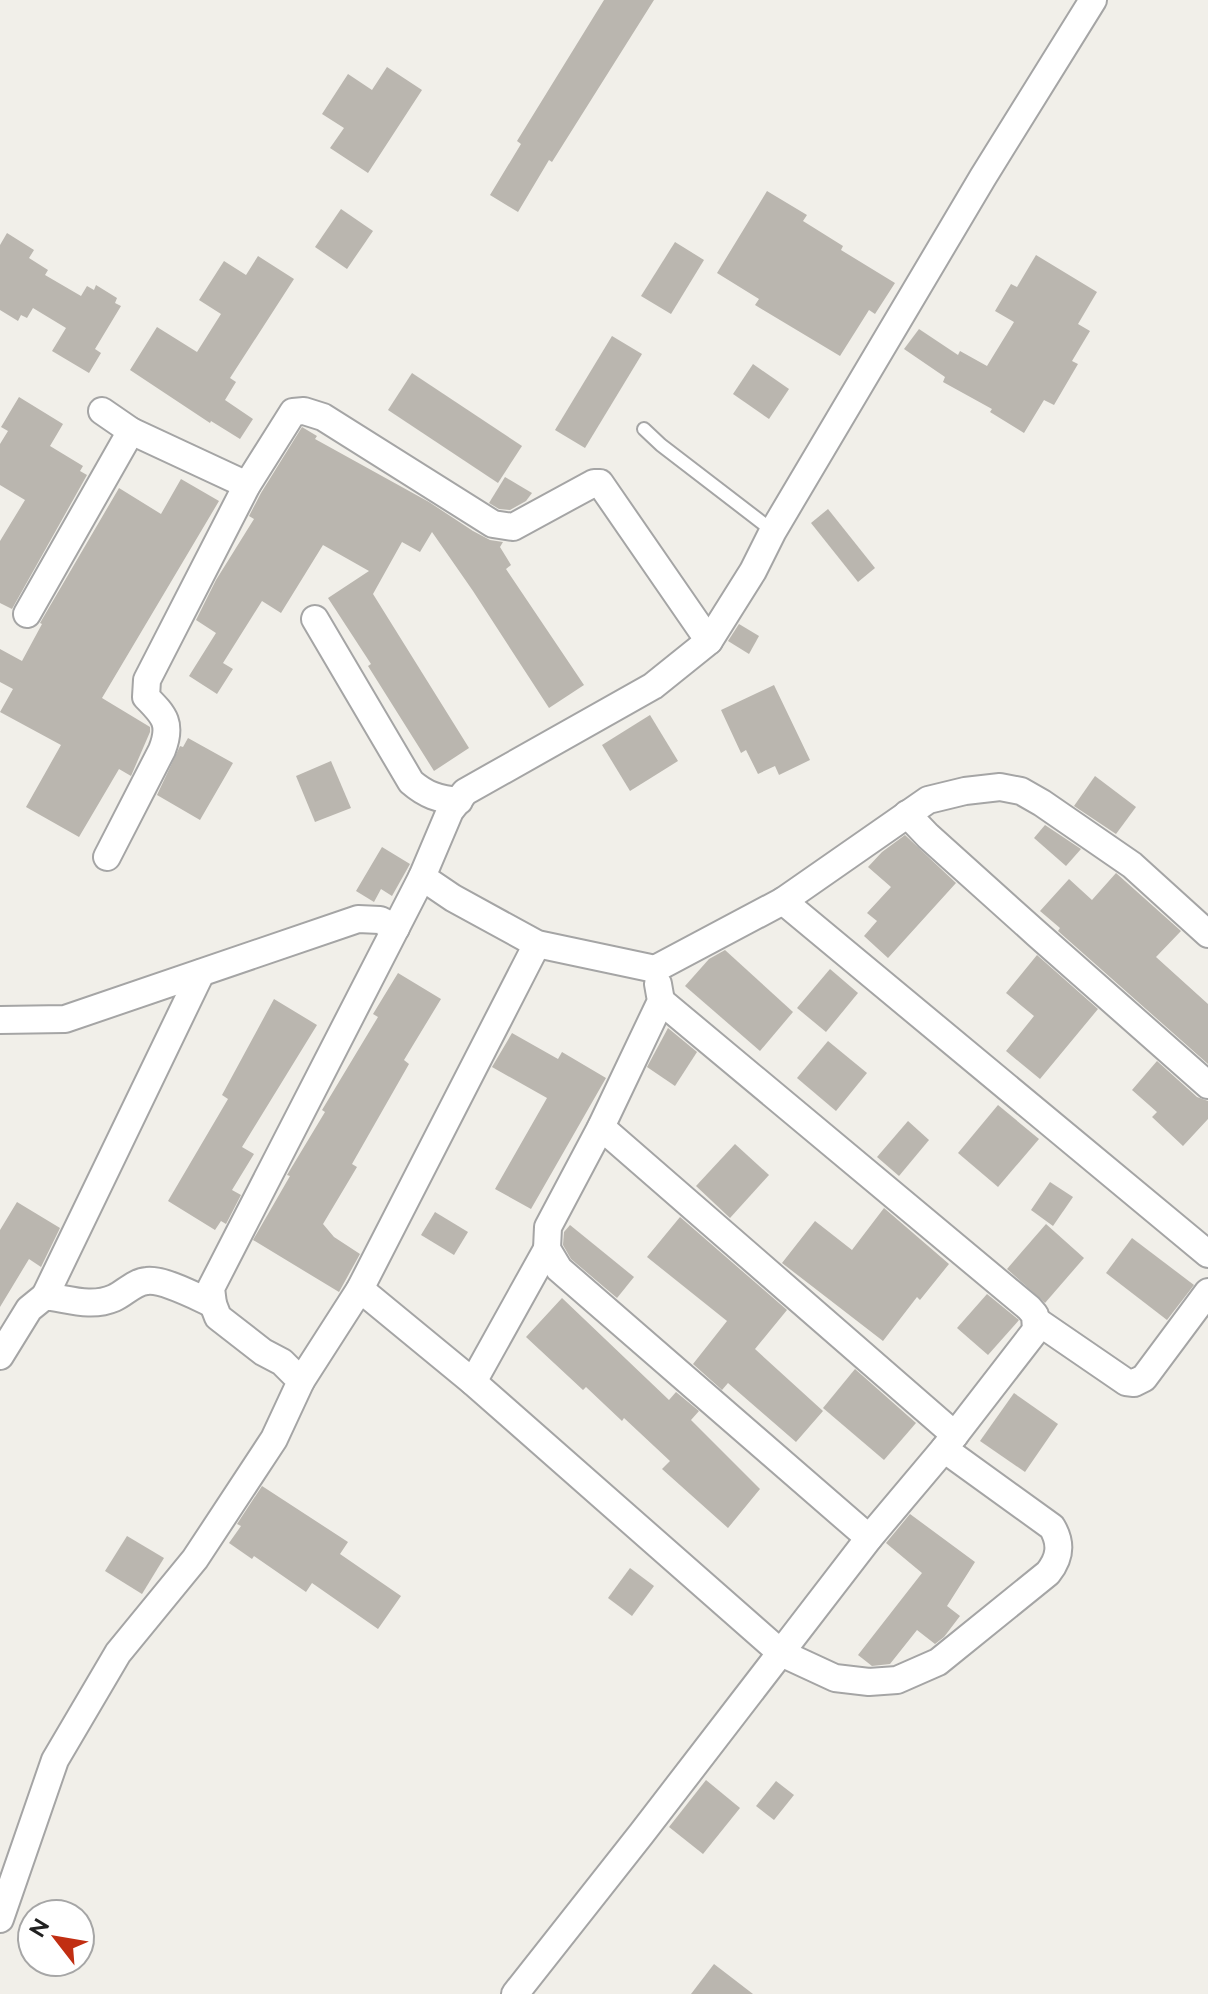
<svg xmlns="http://www.w3.org/2000/svg" width="1208" height="1994" viewBox="0 0 1208 1994" font-family="Raleway,sans-serif">
	<style>
		.building { fill: #bab6af }
		.lines { fill: none; stroke-linecap: round; stroke-linejoin: round }
		.lane-casing { stroke: #a5a5a5; stroke-width: 16 }
		.street-casing { stroke: #a5a5a5; stroke-width: 30 }
		.lane { stroke: #fff; stroke-width: 12 }
		.street { stroke: #fff; stroke-width: 26 }
	</style>
	<rect width="100%" height="100%" fill="#f1efe9"/>
	<g class="building">
		<path d="M 604,0 L 654,0 L 552,162 L 549,160 L 518,212 L 490,195 L 521,144 L 517,141 Z"/>
		<path d="M 387,67 L 422,90 L 368,173 L 330,148 L 344,128 L 322,114 L 348,74 L 372,90 Z"/>
		<path d="M 767,191 L 807,215 L 803,221 L 843,246 L 841,250 L 895,283 L 875,314 L 869,310 L 840,356 L 755,305 L 759,299 L 717,273 Z"/>
		<path d="M 341,209 L 373,231 L 347,269 L 315,247 Z"/>
		<path d="M 7,233 L 34,250 L 29,258 L 48,270 L 45,275 L 81,296 L 87,286 L 94,290 L 96,285 L 117,298 L 115,303 L 121,306 L 95,349 L 101,353 L 89,373 L 52,351 L 66,328 L 33,308 L 27,318 L 21,315 L 18,321 L 0,310 L 0,245 Z"/>
		<path d="M 675,242 L 704,260 L 671,314 L 641,296 Z"/>
		<path d="M 1036,255 L 1097,292 L 1078,324 L 1090,331 L 1072,361 L 1078,364 L 1054,405 L 1044,400 L 1024,433 L 990,412 L 992,409 L 943,382 L 945,377 L 904,349 L 919,329 L 958,355 L 960,351 L 987,366 L 1014,322 L 995,311 L 1011,284 L 1017,287 Z"/>
		<path d="M 258,256 L 294,279 L 230,378 L 236,382 L 225,400 L 253,419 L 240,439 L 211,421 L 210,423 L 130,370 L 157,327 L 197,352 L 221,314 L 199,300 L 224,261 L 246,275 Z"/>
		<path d="M 612,336 L 642,354 L 585,448 L 555,430 Z"/>
		<path d="M 753,364 L 789,389 L 769,419 L 733,394 Z"/>
		<path d="M 412,373 L 522,446 L 498,483 L 388,410 Z"/>
		<path d="M 19,397 L 63,424 L 50,446 L 83,466 L 80,471 L 87,475 L 12,609 L 0,603 L 0,541 L 25,500 L 0,485 L 0,444 L 8,431 L 1,427 Z"/>
		<path d="M 302,427 L 317,436 L 315,439 L 429,502 L 473,531 L 490,540 L 503,542 L 500,547 L 511,565 L 506,569 L 584,685 L 549,708 L 473,591 L 432,532 L 420,552 L 402,542 L 373,594 L 469,748 L 434,771 L 368,666 L 371,664 L 328,598 L 369,571 L 323,545 L 281,613 L 262,601 L 223,663 L 233,669 L 217,694 L 189,676 L 216,633 L 196,620 L 216,580 L 254,519 L 249,516 L 261,493 Z"/>
		<path d="M 505,477 L 532,493 L 526,501 L 510,510 L 499,509 L 489,503 Z"/>
		<path d="M 181,479 L 219,501 L 102,698 L 150,727 L 150,732 L 131,776 L 119,769 L 79,837 L 26,807 L 61,745 L 0,712 L 13,689 L 0,682 L 0,649 L 22,661 L 42,624 L 40,623 L 119,488 L 161,514 Z"/>
		<path d="M 828,509 L 875,568 L 858,582 L 811,523 Z"/>
		<path d="M 739,624 L 759,636 L 749,654 L 728,641 Z"/>
		<path d="M 774,685 L 810,760 L 779,775 L 775,766 L 758,774 L 746,750 L 741,753 L 721,710 Z"/>
		<path d="M 650,715 L 678,761 L 630,791 L 602,745 Z"/>
		<path d="M 188,738 L 233,763 L 200,820 L 157,795 L 180,746 L 183,747 Z"/>
		<path d="M 331,761 L 351,808 L 315,822 L 296,776 Z"/>
		<path d="M 1095,776 L 1136,807 L 1116,834 L 1074,806 Z"/>
		<path d="M 1045,825 L 1081,849 L 1066,866 L 1034,838 Z"/>
		<path d="M 905,835 L 956,883 L 888,958 L 864,936 L 877,921 L 867,913 L 891,887 L 868,867 L 882,852 Z"/>
		<path d="M 382,847 L 410,864 L 392,896 L 381,889 L 374,902 L 356,891 Z"/>
		<path d="M 1116,873 L 1181,931 L 1156,957 L 1208,1004 L 1208,1064 L 1058,931 L 1060,928 L 1040,911 L 1069,879 L 1092,900 Z"/>
		<path d="M 725,950 L 793,1012 L 760,1051 L 685,986 L 709,959 Z"/>
		<path d="M 1037,955 L 1098,1009 L 1040,1079 L 1006,1051 L 1034,1016 L 1006,993 Z"/>
		<path d="M 830,969 L 858,993 L 826,1032 L 797,1008 Z"/>
		<path d="M 398,973 L 441,999 L 404,1060 L 409,1064 L 352,1164 L 357,1167 L 323,1224 L 334,1237 L 360,1254 L 339,1292 L 253,1240 L 290,1176 L 287,1175 L 325,1112 L 322,1110 L 378,1017 L 373,1014 Z"/>
		<path d="M 274,999 L 317,1025 L 242,1147 L 254,1154 L 232,1190 L 241,1195 L 226,1224 L 221,1221 L 215,1230 L 168,1201 L 228,1099 L 222,1095 Z"/>
		<path d="M 668,1028 L 697,1052 L 675,1086 L 647,1067 Z"/>
		<path d="M 512,1033 L 558,1059 L 562,1052 L 606,1078 L 531,1209 L 495,1189 L 547,1098 L 492,1067 Z"/>
		<path d="M 828,1041 L 867,1073 L 836,1111 L 797,1078 Z"/>
		<path d="M 1157,1061 L 1197,1097 L 1208,1101 L 1208,1119 L 1183,1146 L 1152,1117 L 1157,1112 L 1132,1090 Z"/>
		<path d="M 998,1105 L 1039,1139 L 998,1187 L 958,1153 Z"/>
		<path d="M 908,1121 L 929,1140 L 899,1176 L 877,1157 Z"/>
		<path d="M 735,1144 L 769,1175 L 730,1218 L 696,1186 Z"/>
		<path d="M 1050,1182 L 1073,1197 L 1053,1226 L 1031,1210 Z"/>
		<path d="M 17,1202 L 60,1228 L 41,1267 L 29,1259 L 0,1307 L 0,1230 Z"/>
		<path d="M 884,1208 L 949,1264 L 920,1300 L 917,1297 L 883,1341 L 782,1263 L 815,1221 L 852,1250 Z"/>
		<path d="M 435,1212 L 468,1232 L 454,1255 L 421,1235 Z"/>
		<path d="M 680,1217 L 787,1310 L 755,1349 L 823,1411 L 796,1442 L 728,1383 L 722,1390 L 693,1364 L 727,1321 L 647,1257 Z"/>
		<path d="M 1046,1224 L 1084,1258 L 1045,1303 L 1007,1269 Z"/>
		<path d="M 570,1225 L 634,1277 L 617,1298 L 571,1259 L 563,1245 L 564,1232 Z"/>
		<path d="M 1132,1238 L 1194,1285 L 1167,1320 L 1106,1273 Z"/>
		<path d="M 987,1294 L 1019,1320 L 988,1355 L 957,1328 Z"/>
		<path d="M 562,1298 L 669,1400 L 676,1392 L 699,1411 L 691,1420 L 760,1489 L 728,1528 L 662,1469 L 670,1461 L 624,1418 L 622,1421 L 586,1387 L 583,1390 L 526,1337 Z"/>
		<path d="M 855,1369 L 916,1423 L 884,1460 L 823,1408 Z"/>
		<path d="M 1014,1393 L 1058,1424 L 1025,1472 L 980,1441 Z"/>
		<path d="M 262,1486 L 348,1542 L 340,1554 L 401,1596 L 378,1629 L 312,1583 L 306,1592 L 254,1556 L 252,1559 L 229,1543 L 241,1526 L 237,1524 Z"/>
		<path d="M 910,1514 L 975,1562 L 947,1606 L 960,1616 L 944,1637 L 935,1644 L 917,1630 L 890,1664 L 872,1666 L 858,1655 L 922,1573 L 886,1543 Z"/>
		<path d="M 127,1536 L 164,1558 L 142,1594 L 105,1571 Z"/>
		<path d="M 630,1568 L 654,1586 L 632,1616 L 608,1598 Z"/>
		<path d="M 706,1780 L 740,1808 L 703,1854 L 669,1827 Z"/>
		<path d="M 776,1781 L 794,1795 L 774,1820 L 756,1806 Z"/>
		<path d="M 714,1964 L 753,1994 L 691,1994 Z"/>
	</g>
	<g class="lines">
		<g class="lane-casing">
			<path id="lane" d="M 644,429 L 661,445 L 773,531"/>
		</g>
		<g class="street-casing">
			<g id="street">
				<path d="M 102,411 L 131,431 L 247,485"/>
				<path d="M 27,614 L 131,431"/>
				<path d="M 315,619 L 411,782 C 426,795 438,799 459,801"/>
				<path d="M 907,814 L 928,836 L 1037,934 L 1208,1085"/>
				<path d="M 107,857 L 162,750 C 172,724 165,716 146,697 L 147,680 L 247,485 L 293,412 L 304,411 L 323,417 L 493,524 L 513,527 L 594,483 L 600,483 L 709,641"/>
				<path d="M 422,877 L 453,898 L 537,944 L 655,969 L 783,901 L 928,800 L 965,791 L 1000,787 L 1021,791 L 1042,803 L 1132,865 L 1208,934"/>
				<path d="M 783,901 L 1208,1254"/>
				<path d="M 658,984 L 661,1001 L 601,1127 L 548,1227 L 547,1249 L 559,1269 L 869,1538"/>
				<path d="M 0,1020 L 65,1019 L 358,919 L 380,920 L 396,928"/>
				<path d="M 601,1127 L 955,1435"/>
				<path d="M 360,1289 L 473,1382 L 781,1653 L 835,1678 L 869,1682 L 897,1680 L 938,1662 L 1048,1573 C 1060,1558 1062,1544 1052,1527 L 944,1449"/>
				<path d="M 45,1296 L 201,973"/>
				<path d="M 1037,1321 L 1126,1382 L 1134,1383 L 1144,1378 L 1208,1292"/>
				<path d="M 0,1356 L 29,1309 L 45,1296 C 69,1299 91,1308 114,1298 C 125,1293 134,1282 147,1281 C 164,1279 197,1297 213,1304"/>
				<path d="M 301,1381 L 360,1289 L 537,944"/>
				<path d="M 473,1382 L 547,1249"/>
				<path d="M 0,1919 L 55,1760 L 118,1653 L 195,1559 L 274,1439 L 301,1381 L 282,1362 L 263,1352 L 218,1317 L 213,1304 L 211,1288 L 422,877 L 450,811 L 465,792 L 653,686 L 709,641 L 753,571 L 773,531 L 983,177 L 1093,0"/>
				<path d="M 515,1994 L 642,1833 L 869,1538 L 944,1449 L 1036,1330 L 1035,1315 L 1029,1308 L 661,1001"/>
			</g>
		</g>
		<use href="#lane" class="lane"/>
		<use href="#street" class="street"/>
	</g>
	<g transform="translate(56 1938) rotate(301)"><circle r="38" fill="#ffffff" stroke="#a6a6a6" stroke-width="2"/>
	<path d="M0-6L14 30L0 20L-14 30Z" fill="#c12e12"/>
	<text y="-12" font-size="22" font-weight="bold" text-anchor="middle" fill="#212121">N</text>
	</g>
</svg>
